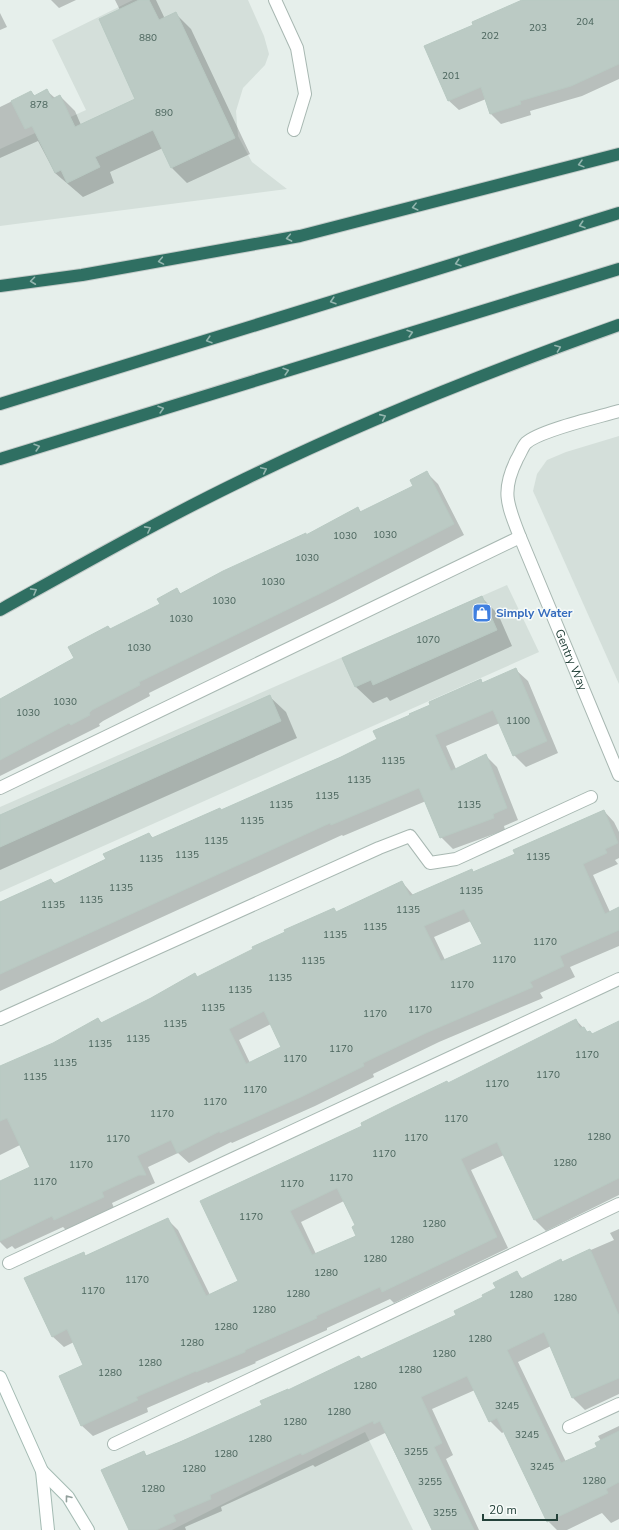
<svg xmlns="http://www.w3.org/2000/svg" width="619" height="1530" viewBox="0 0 619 1530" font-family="'Nunito Sans',sans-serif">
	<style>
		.built { fill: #d4dfda }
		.shadow { fill: #0003; fill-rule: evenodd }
		.building { fill: #bbcac4; stroke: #b8c9c2; fill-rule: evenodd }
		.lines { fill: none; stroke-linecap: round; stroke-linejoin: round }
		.minor-casing { stroke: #a8b8b2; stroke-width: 14 }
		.tertiary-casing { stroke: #a8b8b2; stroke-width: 14 }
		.secondary-casing { stroke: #a4bbb3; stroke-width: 14 }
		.motorway-casing { stroke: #c2cac8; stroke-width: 14 }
		.minor { stroke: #fff; stroke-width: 12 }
		.tertiary { stroke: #fff; stroke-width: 12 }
		.secondary { stroke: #fff; stroke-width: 12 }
		.motorway { stroke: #2f6f62; stroke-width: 12 }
		.oneway { stroke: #93b5ae }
		.oneway2 { stroke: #92a09c }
		.labels { text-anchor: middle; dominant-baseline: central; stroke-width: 3; stroke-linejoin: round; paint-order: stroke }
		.number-label { font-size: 10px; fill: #4a645c }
		.shop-label { font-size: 12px; font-weight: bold; fill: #366cbe; stroke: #f7fbf9; text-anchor: start }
		.street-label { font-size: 12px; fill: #24423a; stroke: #f7fbf9 }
	</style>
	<rect width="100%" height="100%" fill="#e6efeb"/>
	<g class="built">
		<path d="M 133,0 L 248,0 L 264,36 L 269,54 L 265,65 L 243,88 L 236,111 L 238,136 L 252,162 L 287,189 L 0,226 L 0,149 L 86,110 L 52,40 Z"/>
		<path d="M 619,436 L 619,684 L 533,491 L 537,474 L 547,460 L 566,452 Z"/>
		<path d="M 507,585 L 539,652 L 0,892 L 0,807 Z"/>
		<path d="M 365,1432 L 413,1530 L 172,1530 Z"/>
	</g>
	<g class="shadow">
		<path d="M 51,0 L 76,0 L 59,8 Z"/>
		<path d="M 115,0 L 156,0 L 165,19 L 176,14 L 191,29 L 250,154 L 187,183 L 172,168 L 163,148 L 110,172 L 114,183 L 83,197 L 55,173 L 38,141 L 0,158 L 0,107 L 31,92 L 35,96 L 47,91 L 55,98 L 60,96 L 75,111 L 81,125 L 137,99 L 120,10 Z"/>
		<path d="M 524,0 L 619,0 L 619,79 L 582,96 L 530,111 L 531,115 L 501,124 L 491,114 L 486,99 L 459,110 L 448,100 L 474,25 Z"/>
		<path d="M 0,13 L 7,27 L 0,30 Z"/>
		<path d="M 427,473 L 438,484 L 464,535 L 334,602 L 149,693 L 150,696 L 103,721 L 99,724 L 100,726 L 0,776 L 0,700 L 76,659 L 108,627 L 111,629 L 162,604 L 177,590 L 181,594 L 307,536 L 358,508 L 362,513 L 414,486 Z"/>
		<path d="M 481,597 L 498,614 L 512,646 L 390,701 L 387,697 L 373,703 L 356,687 L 344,659 Z"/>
		<path d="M 516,670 L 528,681 L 558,753 L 526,767 L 514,755 L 500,723 L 446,746 L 456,769 L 486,756 L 497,767 L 518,820 L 504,826 L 505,830 L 453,849 L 441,837 L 426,801 L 343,836 L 342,835 L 0,991 L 0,902 L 51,880 L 56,884 L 107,859 L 149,834 L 154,839 L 221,811 L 341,757 L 378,740 L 432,705 L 480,680 L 484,684 Z"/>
		<path d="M 269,696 L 286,712 L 297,738 L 0,870 L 0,816 Z"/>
		<path d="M 604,811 L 614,822 L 619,832 L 619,858 L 615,860 L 618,864 L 593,875 L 610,912 L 619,909 L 619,946 L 570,967 L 575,977 L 540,993 L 543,998 L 439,1042 L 373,1074 L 374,1077 L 315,1106 L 232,1143 L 231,1142 L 189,1163 L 178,1153 L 148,1167 L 155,1183 L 112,1203 L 114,1208 L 66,1230 L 63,1227 L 15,1249 L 12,1246 L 7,1249 L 0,1242 L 0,1183 L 31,1168 L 20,1145 L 0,1155 L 0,1068 L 53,1044 L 98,1019 L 103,1024 L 195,975 L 198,978 L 402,882 L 414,896 L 471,870 L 474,873 L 516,854 ZM 471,921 L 483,944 L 445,960 L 434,937 ZM 271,1024 L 282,1048 L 250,1063 L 239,1040 Z"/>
		<path d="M 576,1020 L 588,1033 L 590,1032 L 593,1034 L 619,1022 L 619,1195 L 546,1231 L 535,1220 L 504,1155 L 471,1170 L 508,1248 L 394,1303 L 390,1299 L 327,1328 L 327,1330 L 255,1362 L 256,1363 L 208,1383 L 207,1382 L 147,1408 L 148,1412 L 93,1436 L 81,1425 L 85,1366 L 74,1342 L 64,1347 L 52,1336 L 83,1254 L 86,1256 L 167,1219 L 178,1230 L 210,1295 L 240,1281 L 202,1202 L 364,1126 ZM 344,1201 L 356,1226 L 357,1236 L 316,1254 L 301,1222 Z"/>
		<path d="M 619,1229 L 619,1394 L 585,1410 L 573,1398 L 551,1346 L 518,1362 L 566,1462 L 598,1448 L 601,1441 L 598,1436 L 619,1426 L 619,1519 L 611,1523 L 602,1513 L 567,1530 L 557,1530 L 548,1521 L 505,1431 L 502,1433 L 490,1421 L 475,1390 L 432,1409 L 453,1455 L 446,1459 L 479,1530 L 433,1530 L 385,1433 L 315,1467 L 313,1465 L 221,1507 L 222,1511 L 185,1527 L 186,1530 L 130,1530 L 143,1452 L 147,1456 L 263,1406 L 359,1357 L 362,1359 L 458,1316 L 497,1289 L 516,1272 L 523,1279 L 561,1260 L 563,1262 L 614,1240 L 610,1233 Z"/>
	</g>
	<g class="building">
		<path d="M 139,0 L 149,0 L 159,20 L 176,12 L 235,138 L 171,168 L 153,130 L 95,157 L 100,167 L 67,183 L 61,170 L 55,173 L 32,126 L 25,129 L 11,101 L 31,91 L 34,96 L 47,89 L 52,99 L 60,95 L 75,127 L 135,99 L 99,19 Z"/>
		<path d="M 522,0 L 619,0 L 619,64 L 571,86 L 520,101 L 521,104 L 490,114 L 481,87 L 448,101 L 424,46 L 473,25 L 472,22 Z"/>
		<path d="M 427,471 L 454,524 L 323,592 L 139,682 L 140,685 L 92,710 L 89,713 L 90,715 L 71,725 L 69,723 L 0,760 L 0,699 L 74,658 L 68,647 L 108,626 L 110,629 L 160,604 L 157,599 L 177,588 L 180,594 L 223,571 L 306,533 L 306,535 L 358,507 L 360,512 L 413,486 L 410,480 Z"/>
		<path d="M 482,596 L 497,630 L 373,685 L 371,680 L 355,687 L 342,658 Z"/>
		<path d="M 516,668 L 547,741 L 513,756 L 493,710 L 435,735 L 451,771 L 486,754 L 507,808 L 493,814 L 494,818 L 440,838 L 419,788 L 331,825 L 330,823 L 0,974 L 0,902 L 51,879 L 54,884 L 106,859 L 103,854 L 149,833 L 152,838 L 220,808 L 221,810 L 341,757 L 377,739 L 373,731 L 410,715 L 409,714 L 430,705 L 429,702 L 481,679 L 482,683 Z"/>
		<path d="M 270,695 L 281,721 L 0,847 L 0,815 Z"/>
		<path d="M 604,810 L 618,843 L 605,849 L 607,853 L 583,864 L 605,914 L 619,907 L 619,930 L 560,956 L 564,966 L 530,982 L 533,987 L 428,1032 L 363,1063 L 364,1066 L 303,1096 L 220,1133 L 220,1131 L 177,1153 L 171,1140 L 137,1156 L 146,1175 L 139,1175 L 102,1192 L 104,1197 L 54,1220 L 52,1216 L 0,1241 L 0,1181 L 30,1167 L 7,1118 L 0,1121 L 0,1066 L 53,1043 L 98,1018 L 101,1023 L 151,998 L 195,973 L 197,977 L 253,949 L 252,947 L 285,932 L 284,930 L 334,908 L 336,912 L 402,881 L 410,896 L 472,869 L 473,872 L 515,854 L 513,850 ZM 464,909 L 482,944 L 441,961 L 424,926 ZM 264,1011 L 281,1047 L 246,1064 L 229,1029 Z"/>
		<path d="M 576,1019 L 580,1028 L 584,1027 L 587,1032 L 590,1031 L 592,1034 L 619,1021 L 619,1178 L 534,1220 L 497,1142 L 461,1159 L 497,1237 L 382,1292 L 380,1287 L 316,1316 L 317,1318 L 245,1350 L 245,1352 L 196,1372 L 196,1371 L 136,1397 L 138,1400 L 81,1426 L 59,1376 L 83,1365 L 67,1329 L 52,1337 L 24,1278 L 84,1252 L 85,1256 L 168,1218 L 206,1296 L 238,1281 L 200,1201 L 362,1126 L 361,1123 L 393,1107 L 447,1081 L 448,1083 ZM 337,1188 L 355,1225 L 352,1227 L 356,1236 L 312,1255 L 290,1211 Z"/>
		<path d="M 590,1249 L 619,1316 L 619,1378 L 572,1398 L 544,1332 L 507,1350 L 561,1463 L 597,1447 L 595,1443 L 619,1431 L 619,1482 L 606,1489 L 608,1493 L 547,1522 L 497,1418 L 489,1422 L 467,1376 L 421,1397 L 442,1443 L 434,1447 L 474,1530 L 432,1530 L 380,1421 L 374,1424 L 373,1421 L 302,1455 L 301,1453 L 210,1495 L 211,1499 L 173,1515 L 176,1521 L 156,1530 L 129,1530 L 101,1470 L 144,1451 L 146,1456 L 180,1442 L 262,1405 L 260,1401 L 288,1389 L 288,1390 L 359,1356 L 361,1359 L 456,1315 L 454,1311 L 483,1297 L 482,1295 L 496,1288 L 493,1283 L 517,1271 L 521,1279 L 561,1259 L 562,1262 Z"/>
	</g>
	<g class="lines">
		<g class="minor-casing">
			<g id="minor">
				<path d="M 275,0 L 297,48 L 305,94 L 294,130"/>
				<path d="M 0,788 L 520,537"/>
				<path d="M 0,1019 L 379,848 L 410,836 L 430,863 L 456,859 L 591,797"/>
				<path d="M 9,1263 L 619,979"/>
				<path d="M 569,1427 L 619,1404"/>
				<path d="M 114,1444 L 619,1204"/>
			</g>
		</g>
		<g class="tertiary-casing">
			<g id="tertiary">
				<path id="s1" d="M 619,411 C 599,417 540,430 526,443 C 523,446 520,454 517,459 C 501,491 507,504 520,537 L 619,775"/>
			</g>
		</g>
		<g class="secondary-casing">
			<g id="secondary">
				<path d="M 0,1377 L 42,1471 L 48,1530"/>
				<path d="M 42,1471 L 68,1497 L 88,1530"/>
			</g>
		</g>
		<g class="motorway-casing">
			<g id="motorway">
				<path d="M 0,286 L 82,275 L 300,236 L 619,154"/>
				<path d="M 0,404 L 619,213"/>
				<path d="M 0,459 L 619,269"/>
				<path d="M 0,610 C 81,565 162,519 245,479 C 366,420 492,370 619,325"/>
			</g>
		</g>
		<use href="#minor" class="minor"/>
		<use href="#tertiary" class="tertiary"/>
		<use href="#secondary" class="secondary"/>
		<use href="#motorway" class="motorway"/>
	</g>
	<defs><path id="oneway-chevron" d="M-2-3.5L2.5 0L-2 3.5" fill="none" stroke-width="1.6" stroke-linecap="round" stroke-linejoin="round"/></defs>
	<g class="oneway">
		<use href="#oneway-chevron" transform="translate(581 164) rotate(165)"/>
		<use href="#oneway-chevron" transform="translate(415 207) rotate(166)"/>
		<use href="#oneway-chevron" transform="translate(582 225) rotate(162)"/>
		<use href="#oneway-chevron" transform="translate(289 238) rotate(169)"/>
		<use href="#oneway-chevron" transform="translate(161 261) rotate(170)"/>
		<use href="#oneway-chevron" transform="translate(458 263) rotate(163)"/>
		<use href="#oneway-chevron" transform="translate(33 281) rotate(173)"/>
		<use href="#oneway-chevron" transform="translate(333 301) rotate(163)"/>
		<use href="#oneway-chevron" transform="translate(410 333) rotate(-17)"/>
		<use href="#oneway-chevron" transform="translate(209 340) rotate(163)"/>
		<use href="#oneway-chevron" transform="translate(558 348) rotate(-21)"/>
		<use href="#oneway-chevron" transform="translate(286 371) rotate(-17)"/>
		<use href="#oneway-chevron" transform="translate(161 409) rotate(-17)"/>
		<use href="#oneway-chevron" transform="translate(383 417) rotate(-24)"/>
		<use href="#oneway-chevron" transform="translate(37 447) rotate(-17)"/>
		<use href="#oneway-chevron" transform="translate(264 470) rotate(-25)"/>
		<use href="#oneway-chevron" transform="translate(148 529) rotate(-28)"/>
		<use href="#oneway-chevron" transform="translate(34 591) rotate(-29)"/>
	</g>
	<use class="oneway2" href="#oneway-chevron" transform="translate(68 1498) rotate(-128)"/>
	<defs>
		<g id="shop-square" transform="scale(1)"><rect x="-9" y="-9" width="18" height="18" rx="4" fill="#3f7fe0" stroke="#f7fbf9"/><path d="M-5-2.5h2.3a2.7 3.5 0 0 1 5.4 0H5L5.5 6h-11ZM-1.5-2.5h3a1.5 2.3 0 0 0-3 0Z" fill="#fff"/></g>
	</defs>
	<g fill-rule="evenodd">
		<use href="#shop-square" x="482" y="613"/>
	</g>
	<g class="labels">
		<g class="number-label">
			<text x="585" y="22">204</text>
			<text x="538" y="28">203</text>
			<text x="490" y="36">202</text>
			<text x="148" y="38">880</text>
			<text x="451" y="76">201</text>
			<text x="39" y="105">878</text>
			<text x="164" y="113">890</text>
			<text x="385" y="535">1030</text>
			<text x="345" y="536">1030</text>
			<text x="307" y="558">1030</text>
			<text x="273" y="582">1030</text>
			<text x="224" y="601">1030</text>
			<text x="181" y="619">1030</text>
			<text x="428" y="640">1070</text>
			<text x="139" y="648">1030</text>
			<text x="65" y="702">1030</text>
			<text x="28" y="713">1030</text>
			<text x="518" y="721">1100</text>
			<text x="393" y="761">1135</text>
			<text x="359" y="780">1135</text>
			<text x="327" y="796">1135</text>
			<text x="281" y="805">1135</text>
			<text x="469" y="805">1135</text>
			<text x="252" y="821">1135</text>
			<text x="216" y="841">1135</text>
			<text x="187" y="855">1135</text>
			<text x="538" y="857">1135</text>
			<text x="151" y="859">1135</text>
			<text x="121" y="888">1135</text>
			<text x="471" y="891">1135</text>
			<text x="91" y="900">1135</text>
			<text x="53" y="905">1135</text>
			<text x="408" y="910">1135</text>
			<text x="375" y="927">1135</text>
			<text x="335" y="935">1135</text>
			<text x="545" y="942">1170</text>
			<text x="504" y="960">1170</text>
			<text x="313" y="961">1135</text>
			<text x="280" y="978">1135</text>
			<text x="462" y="985">1170</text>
			<text x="240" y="990">1135</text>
			<text x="213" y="1008">1135</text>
			<text x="420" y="1010">1170</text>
			<text x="375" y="1014">1170</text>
			<text x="175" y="1024">1135</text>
			<text x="138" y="1039">1135</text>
			<text x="100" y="1044">1135</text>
			<text x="341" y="1049">1170</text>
			<text x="587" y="1055">1170</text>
			<text x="295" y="1059">1170</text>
			<text x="65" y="1063">1135</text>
			<text x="548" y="1075">1170</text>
			<text x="35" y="1077">1135</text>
			<text x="497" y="1084">1170</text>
			<text x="255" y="1090">1170</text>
			<text x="215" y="1102">1170</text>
			<text x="162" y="1114">1170</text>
			<text x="456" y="1119">1170</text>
			<text x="599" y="1137">1280</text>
			<text x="416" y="1138">1170</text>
			<text x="118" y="1139">1170</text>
			<text x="384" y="1154">1170</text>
			<text x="565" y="1163">1280</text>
			<text x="81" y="1165">1170</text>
			<text x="341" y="1178">1170</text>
			<text x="45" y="1182">1170</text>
			<text x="292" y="1184">1170</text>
			<text x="251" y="1217">1170</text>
			<text x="434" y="1224">1280</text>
			<text x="402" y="1240">1280</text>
			<text x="375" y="1259">1280</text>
			<text x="326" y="1273">1280</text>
			<text x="137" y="1280">1170</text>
			<text x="93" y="1291">1170</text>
			<text x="298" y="1294">1280</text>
			<text x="521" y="1295">1280</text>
			<text x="565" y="1298">1280</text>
			<text x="264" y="1310">1280</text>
			<text x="226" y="1327">1280</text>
			<text x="480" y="1339">1280</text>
			<text x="192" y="1343">1280</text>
			<text x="444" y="1354">1280</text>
			<text x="150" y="1363">1280</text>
			<text x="410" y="1370">1280</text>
			<text x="110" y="1373">1280</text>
			<text x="365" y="1386">1280</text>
			<text x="507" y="1406">3245</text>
			<text x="339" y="1412">1280</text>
			<text x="295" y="1422">1280</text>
			<text x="527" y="1435">3245</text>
			<text x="260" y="1439">1280</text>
			<text x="416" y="1452">3255</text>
			<text x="226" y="1454">1280</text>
			<text x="542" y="1467">3245</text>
			<text x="194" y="1469">1280</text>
			<text x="594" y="1481">1280</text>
			<text x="430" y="1482">3255</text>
			<text x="153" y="1489">1280</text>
			<text x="445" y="1513">3255</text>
		</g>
		<g class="shop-label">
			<text x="496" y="613">Simply Water</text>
		</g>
		<g class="street-label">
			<text stroke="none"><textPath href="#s1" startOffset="332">Gentry Way</textPath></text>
		</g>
	</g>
	<path d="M483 1514v6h74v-6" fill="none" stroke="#24423a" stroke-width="2"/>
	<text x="489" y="1514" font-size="12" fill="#24423a" stroke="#f7fbf9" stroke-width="3" paint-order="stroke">20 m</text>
</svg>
